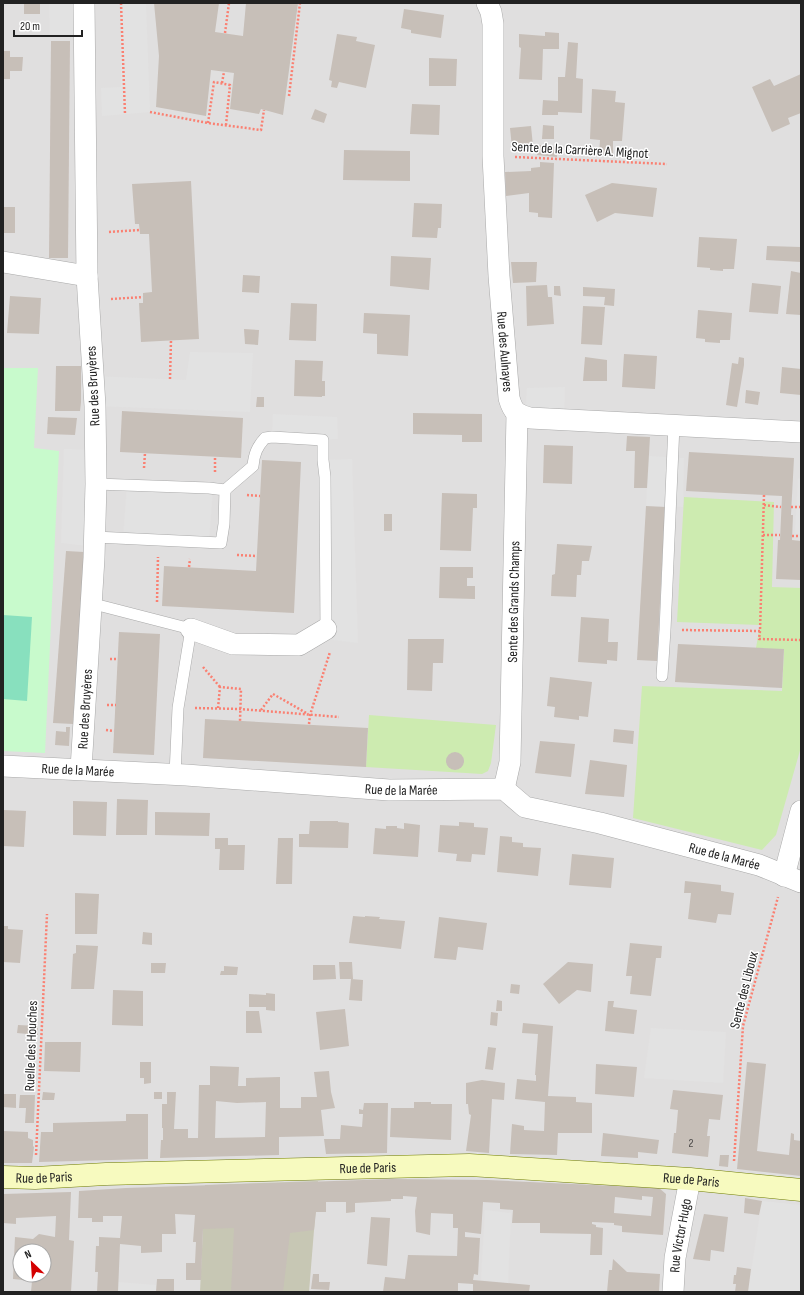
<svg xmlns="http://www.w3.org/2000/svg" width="804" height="1295" viewBox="0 0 804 1295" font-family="'Sofia Sans Condensed',sans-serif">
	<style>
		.residential { fill: #e0dfdf; fill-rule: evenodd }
		.construction { fill: #c7c7b4 }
		.grass { fill: #cdebb0 }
		.park { fill: #c8facc }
		.pitch { fill: #88e0be }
		.parking { fill: #e2e2e2 }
		.building { fill: #c7bfb8; fill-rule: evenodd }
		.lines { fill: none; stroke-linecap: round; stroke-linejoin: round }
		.lane-casing { stroke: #a9a9a9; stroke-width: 12 }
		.street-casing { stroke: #a9a9a9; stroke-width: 22 }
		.secondary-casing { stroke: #707d05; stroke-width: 23 }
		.path { stroke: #fa8072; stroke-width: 2.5; stroke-dasharray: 2 2; stroke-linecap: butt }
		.lane { stroke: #fff; stroke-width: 11 }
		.street { stroke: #fff; stroke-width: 21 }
		.secondary { stroke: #f7fabf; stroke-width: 22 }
		.labels { text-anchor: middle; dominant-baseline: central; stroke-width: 3; stroke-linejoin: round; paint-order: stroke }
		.number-label { font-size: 12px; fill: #4b4948 }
		.street-label { font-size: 14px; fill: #222; stroke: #fff }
	</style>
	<rect width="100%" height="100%" fill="#f2efe9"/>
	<path class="residential" d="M 3,3 L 801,3 L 801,1292 L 3,1292 ZM 20,1251 L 44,1251 L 44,1275 L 20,1275 Z"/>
	<path class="construction" d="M 318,1181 L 309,1292 L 200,1292 L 205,1185 Z"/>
	<g class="grass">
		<path d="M 684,497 L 774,502 L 772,587 L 801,588 L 801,747 L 776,835 L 762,850 L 633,818 L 642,686 L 782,691 L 784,650 L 756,648 L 760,625 L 677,622 Z"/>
		<path d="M 369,715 L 496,725 L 491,763 L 488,771 L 482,774 L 366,767 Z"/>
	</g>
	<path class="park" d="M 3,368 L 38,368 L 34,448 L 59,451 L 45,753 L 3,751 Z"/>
	<path class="pitch" d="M 3,615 L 32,617 L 27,701 L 3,699 Z"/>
	<g class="parking">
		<path d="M 49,3 L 84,3 L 85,38 L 50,37 Z"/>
		<path d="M 121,3 L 146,3 L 150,112 L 102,116 L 101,88 L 121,87 Z"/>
		<path d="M 190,352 L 253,353 L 250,412 L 95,406 L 93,376 L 186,380 Z"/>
		<path d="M 565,387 L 564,420 L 525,417 L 527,388 Z"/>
		<path d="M 273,414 L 337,417 L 338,439 L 323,440 L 272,437 Z"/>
		<path d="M 64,449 L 96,450 L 94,547 L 61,543 Z"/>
		<path d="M 649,456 L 684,458 L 683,507 L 646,506 Z"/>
		<path d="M 352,459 L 358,643 L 326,639 L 323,460 Z"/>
		<path d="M 798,478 L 801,479 L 801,534 L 795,533 Z"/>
		<path d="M 127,485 L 213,488 L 209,542 L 123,539 Z"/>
		<path d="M 651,1028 L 726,1032 L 723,1083 L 644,1078 Z"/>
		<path d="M 762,1201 L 801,1205 L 801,1292 L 748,1292 Z"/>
		<path d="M 485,1210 L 511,1213 L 508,1283 L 481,1280 Z"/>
		<path d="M 118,1282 L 156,1285 L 156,1292 L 118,1292 Z"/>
	</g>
	<g class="building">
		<rect x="24" y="3" width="16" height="11"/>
		<path d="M 154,3 L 219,3 L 215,32 L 243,36 L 246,3 L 298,3 L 283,115 L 261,109 L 259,114 L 230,109 L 234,73 L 211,70 L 206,116 L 156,107 L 159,56 Z"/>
		<path d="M 404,9 L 444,15 L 441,38 L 411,33 L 411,30 L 401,28 Z"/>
		<path d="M 545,32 L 559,33 L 559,49 L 543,49 L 542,80 L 519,79 L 521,48 L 519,47 L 519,34 L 545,36 Z"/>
		<path d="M 337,34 L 357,37 L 356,41 L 375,45 L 366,88 L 339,82 L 337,88 L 331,87 L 332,81 L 329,80 Z"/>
		<path d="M 51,41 L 70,41 L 68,258 L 49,258 Z"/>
		<path d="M 568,42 L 578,43 L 576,78 L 583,79 L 582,113 L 558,112 L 558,115 L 542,115 L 543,100 L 558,101 L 558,77 L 565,77 Z"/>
		<path d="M 3,51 L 10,51 L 10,57 L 23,57 L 22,71 L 10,71 L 10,79 L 3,79 Z"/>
		<path d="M 429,58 L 457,59 L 456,86 L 429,86 Z"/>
		<path d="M 801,74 L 801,113 L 788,118 L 790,124 L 772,132 L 752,87 L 770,79 L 774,86 Z"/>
		<path d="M 592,89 L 616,91 L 615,102 L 625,103 L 622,141 L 613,141 L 613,155 L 599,155 L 600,140 L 590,139 Z"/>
		<path d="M 412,104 L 440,105 L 439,135 L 410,134 Z"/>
		<path d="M 315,109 L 327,114 L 324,123 L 311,119 Z"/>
		<path d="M 543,125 L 554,126 L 554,139 L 542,139 Z"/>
		<path d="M 531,126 L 533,146 L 512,148 L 510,128 Z"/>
		<path d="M 539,145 L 556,147 L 557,157 L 537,155 Z"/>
		<path d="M 344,150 L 410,151 L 410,181 L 343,180 Z"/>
		<path d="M 540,162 L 554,163 L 552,218 L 538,217 L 538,213 L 529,212 L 529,193 L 506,196 L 505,172 L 531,171 L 531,168 L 540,167 Z"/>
		<path d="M 191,181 L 199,339 L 141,342 L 139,303 L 143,303 L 143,293 L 152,292 L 149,234 L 140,234 L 139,224 L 135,224 L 132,184 Z"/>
		<path d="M 612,183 L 657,188 L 653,217 L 615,213 L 597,222 L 585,195 Z"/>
		<path d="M 414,203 L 442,204 L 441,228 L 438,228 L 437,238 L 412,237 Z"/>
		<rect x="3" y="207" width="12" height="26"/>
		<path d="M 699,237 L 737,239 L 734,269 L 723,269 L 723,271 L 710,270 L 710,268 L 697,267 Z"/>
		<path d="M 767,246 L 801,247 L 801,262 L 766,260 Z"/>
		<path d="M 391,256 L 431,258 L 429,290 L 390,286 Z"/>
		<path d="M 511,262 L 537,262 L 536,282 L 513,283 Z"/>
		<path d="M 791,271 L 801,273 L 801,315 L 786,314 Z"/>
		<path d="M 243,275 L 260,276 L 259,293 L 242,292 Z"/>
		<path d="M 752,283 L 781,286 L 778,314 L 749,312 Z"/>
		<path d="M 547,285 L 548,297 L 552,297 L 554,324 L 527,326 L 526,286 Z"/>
		<path d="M 554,286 L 560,286 L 561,296 L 554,295 Z"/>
		<path d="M 583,287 L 615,289 L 614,306 L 604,305 L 605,297 L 583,296 Z"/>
		<path d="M 10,296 L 41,298 L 39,334 L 7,333 Z"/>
		<path d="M 291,303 L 317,304 L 316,341 L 289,340 Z"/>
		<path d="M 583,306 L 605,307 L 602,345 L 581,344 Z"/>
		<path d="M 698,310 L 732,313 L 730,340 L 720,340 L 720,343 L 705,342 L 705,339 L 696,338 Z"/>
		<path d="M 364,313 L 410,315 L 408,356 L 377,354 L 377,334 L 363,333 Z"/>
		<path d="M 244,329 L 259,330 L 258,345 L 245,344 Z"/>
		<path d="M 624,354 L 657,356 L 655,389 L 622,387 Z"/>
		<path d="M 585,357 L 607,360 L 607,381 L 583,381 Z"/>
		<path d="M 739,357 L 744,358 L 744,365 L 737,407 L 726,405 L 732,363 L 738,364 Z"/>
		<path d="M 295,360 L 323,361 L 322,381 L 325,381 L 325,396 L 322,396 L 322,397 L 294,396 Z"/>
		<path d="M 56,366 L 81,366 L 81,402 L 80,411 L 55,411 Z"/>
		<path d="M 782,367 L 801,369 L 801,395 L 780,393 Z"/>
		<path d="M 746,390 L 760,392 L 758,405 L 745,403 Z"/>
		<path d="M 257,397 L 264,397 L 264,407 L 256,407 Z"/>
		<path d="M 122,411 L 243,418 L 241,458 L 120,452 Z"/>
		<path d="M 413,413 L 482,414 L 482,442 L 462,442 L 462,435 L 413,434 Z"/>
		<path d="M 48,417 L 77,418 L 75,435 L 47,434 Z"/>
		<path d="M 627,436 L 650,437 L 647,488 L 634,488 L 635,451 L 626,451 Z"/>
		<path d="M 544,445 L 573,446 L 572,484 L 543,483 Z"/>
		<path d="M 689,452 L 794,458 L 791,515 L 793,515 L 792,540 L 801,541 L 801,580 L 776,579 L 778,540 L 780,540 L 782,496 L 686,491 Z"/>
		<path d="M 262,460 L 301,462 L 294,613 L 162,606 L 164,566 L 256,571 Z"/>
		<path d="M 442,493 L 477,494 L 477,508 L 473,508 L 471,551 L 440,550 Z"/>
		<path d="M 646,506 L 665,507 L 657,661 L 637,660 Z"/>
		<rect x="384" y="514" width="8" height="17"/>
		<path d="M 557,544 L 592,546 L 589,561 L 582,561 L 581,575 L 577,575 L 576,597 L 551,596 L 552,575 L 555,574 Z"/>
		<path d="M 66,551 L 84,552 L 73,724 L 53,723 Z"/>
		<path d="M 440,567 L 473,567 L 473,578 L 467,578 L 467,586 L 475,586 L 475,599 L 439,598 Z"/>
		<path d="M 581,617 L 609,619 L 608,642 L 618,642 L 617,661 L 607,660 L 607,664 L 578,662 Z"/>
		<path d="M 119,632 L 160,634 L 154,755 L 113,753 Z"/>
		<path d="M 408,639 L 444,639 L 443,663 L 433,663 L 432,691 L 407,690 Z"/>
		<path d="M 678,644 L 784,649 L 782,688 L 675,682 Z"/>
		<path d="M 550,677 L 592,682 L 588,717 L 579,716 L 579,720 L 554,717 L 555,707 L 547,706 Z"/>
		<path d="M 205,719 L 368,728 L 366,767 L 203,758 Z"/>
		<path d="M 66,727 L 70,727 L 69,746 L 55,745 L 56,731 L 66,732 Z"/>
		<path d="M 614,729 L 634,731 L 633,744 L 613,742 Z"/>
		<path d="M 540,741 L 575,744 L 571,777 L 535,773 Z"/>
		<circle cx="455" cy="761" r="9"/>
		<path d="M 590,760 L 627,765 L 624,797 L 585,794 Z"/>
		<path d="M 117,799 L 148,800 L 147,835 L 116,835 Z"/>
		<path d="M 73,801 L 107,802 L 106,836 L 73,835 Z"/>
		<path d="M 3,810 L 26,811 L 24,847 L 3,846 Z"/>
		<path d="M 155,812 L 210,813 L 209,836 L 155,835 Z"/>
		<path d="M 310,821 L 338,821 L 338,822 L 349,823 L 348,848 L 299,847 L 299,834 L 309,834 Z"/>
		<path d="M 459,822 L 474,823 L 474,827 L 488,828 L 485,855 L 472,854 L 471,862 L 456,861 L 457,854 L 438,852 L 440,825 L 459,826 Z"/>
		<path d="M 404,823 L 420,825 L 418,857 L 373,854 L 375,828 L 386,829 L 386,826 L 397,826 L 397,828 L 404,829 Z"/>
		<path d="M 500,836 L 512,837 L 512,842 L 523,843 L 523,847 L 541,848 L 538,876 L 497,872 Z"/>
		<path d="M 215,838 L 228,838 L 228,845 L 245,845 L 244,870 L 219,870 L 220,849 L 215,849 Z"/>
		<path d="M 278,838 L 293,838 L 292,884 L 276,884 Z"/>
		<path d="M 572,854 L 614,858 L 611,888 L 569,885 Z"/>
		<path d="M 685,881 L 721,885 L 721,891 L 734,893 L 731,915 L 718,914 L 716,923 L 688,919 L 691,893 L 684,893 Z"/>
		<path d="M 75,893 L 99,894 L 97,934 L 75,934 Z"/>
		<path d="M 353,916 L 365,917 L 365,916 L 380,917 L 379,919 L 405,921 L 401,949 L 349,943 Z"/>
		<path d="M 439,917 L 487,923 L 483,950 L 458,947 L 456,960 L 434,958 Z"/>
		<path d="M 3,926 L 8,926 L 8,929 L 23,930 L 20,963 L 3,962 Z"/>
		<path d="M 143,932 L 152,933 L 152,945 L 142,944 Z"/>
		<path d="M 630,943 L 662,946 L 661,958 L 656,958 L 651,996 L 630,994 L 632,976 L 626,976 Z"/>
		<path d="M 76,945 L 98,946 L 94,989 L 71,989 L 73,954 L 76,953 Z"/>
		<path d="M 339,962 L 352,962 L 353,979 L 340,979 Z"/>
		<path d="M 568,962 L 593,964 L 591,992 L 577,990 L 559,1004 L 543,984 Z"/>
		<path d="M 151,963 L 166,963 L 165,973 L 151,973 Z"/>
		<path d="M 313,965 L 335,965 L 336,979 L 313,980 Z"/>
		<path d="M 224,966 L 238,967 L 237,975 L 220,975 L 221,971 L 224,971 Z"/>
		<path d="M 351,979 L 363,980 L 362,1001 L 349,1000 Z"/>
		<path d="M 511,984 L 520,985 L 519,994 L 510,993 Z"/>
		<path d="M 113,990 L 143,991 L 143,1026 L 112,1025 Z"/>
		<path d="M 266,993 L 275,994 L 275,1011 L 266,1010 L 266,1007 L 249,1007 L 249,994 L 266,995 Z"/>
		<path d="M 497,1000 L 502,1001 L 502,1011 L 496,1011 Z"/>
		<path d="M 608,1001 L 614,1001 L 613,1007 L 637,1010 L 634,1034 L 605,1031 Z"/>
		<path d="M 345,1009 L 349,1046 L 320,1050 L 316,1012 Z"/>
		<path d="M 246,1011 L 259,1011 L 262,1033 L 246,1033 Z"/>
		<path d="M 491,1012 L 498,1013 L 497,1026 L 490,1025 Z"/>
		<path d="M 523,1023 L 553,1026 L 548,1096 L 576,1097 L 576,1102 L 592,1103 L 592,1133 L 558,1133 L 557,1155 L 510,1154 L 512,1124 L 524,1126 L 524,1130 L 544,1131 L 545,1102 L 515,1099 L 517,1079 L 536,1081 L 536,1075 L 535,1075 L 538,1034 L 522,1033 Z"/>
		<path d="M 18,1025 L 38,1026 L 38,1035 L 17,1033 Z"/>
		<path d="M 45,1042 L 81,1042 L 80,1072 L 44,1071 Z"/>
		<path d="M 488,1047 L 496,1048 L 493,1070 L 485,1069 Z"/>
		<path d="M 140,1062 L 151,1062 L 151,1083 L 144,1084 L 144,1078 L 140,1078 Z"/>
		<path d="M 747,1062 L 766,1064 L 757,1151 L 789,1155 L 791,1133 L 794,1134 L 794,1140 L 801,1141 L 801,1176 L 737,1169 Z"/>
		<path d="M 596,1064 L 637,1067 L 634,1097 L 595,1094 Z"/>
		<path d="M 210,1066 L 239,1067 L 238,1086 L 246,1086 L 246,1078 L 280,1077 L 280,1108 L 301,1108 L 301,1097 L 317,1097 L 314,1072 L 329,1071 L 331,1092 L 335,1108 L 321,1110 L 324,1136 L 279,1137 L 279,1155 L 160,1158 L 161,1140 L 163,1140 L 163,1128 L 162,1128 L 162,1104 L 167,1104 L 167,1092 L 176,1092 L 174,1129 L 188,1129 L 188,1138 L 198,1138 L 199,1085 L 210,1085 ZM 216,1101 L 237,1103 L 266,1102 L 265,1137 L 215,1138 Z"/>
		<path d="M 482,1080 L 505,1083 L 504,1100 L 492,1099 L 489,1153 L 466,1151 L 471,1115 L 469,1114 L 468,1104 L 466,1104 L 466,1083 Z"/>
		<path d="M 673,1090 L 723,1095 L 720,1120 L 709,1119 L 707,1136 L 710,1136 L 708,1157 L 672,1153 L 674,1133 L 676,1133 L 678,1110 L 670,1109 Z"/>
		<path d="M 43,1092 L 55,1093 L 54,1100 L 42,1100 Z"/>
		<rect x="154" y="1092" width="8" height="7"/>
		<path d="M 3,1094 L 16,1094 L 16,1108 L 3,1107 Z"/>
		<path d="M 20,1095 L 35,1095 L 34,1123 L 25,1123 L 26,1108 L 19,1108 Z"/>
		<path d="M 414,1102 L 431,1102 L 431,1104 L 452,1104 L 451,1140 L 390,1137 L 391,1108 L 414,1108 Z"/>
		<path d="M 364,1103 L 388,1103 L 387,1153 L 326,1154 L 324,1139 L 340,1139 L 341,1125 L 362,1127 L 363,1114 L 359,1114 L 359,1109 L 363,1110 Z"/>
		<path d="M 126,1114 L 148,1114 L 148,1159 L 39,1162 L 41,1132 L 53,1132 L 53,1123 L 126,1121 Z"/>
		<path d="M 3,1131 L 28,1132 L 28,1138 L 33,1140 L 33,1146 L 34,1147 L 32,1163 L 3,1163 Z"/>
		<path d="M 603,1133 L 659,1140 L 657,1154 L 638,1152 L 638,1158 L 601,1156 Z"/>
		<path d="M 720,1155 L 729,1155 L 728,1167 L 719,1166 Z"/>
		<path d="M 392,1179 L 488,1180 L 659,1188 L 666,1194 L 663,1235 L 622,1232 L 622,1226 L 614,1225 L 614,1223 L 592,1222 L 592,1224 L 596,1225 L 596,1227 L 603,1228 L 602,1255 L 590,1255 L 591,1234 L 540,1233 L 540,1223 L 512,1223 L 513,1210 L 500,1209 L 500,1203 L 483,1202 L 481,1234 L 465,1232 L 465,1237 L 480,1238 L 478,1275 L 474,1274 L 473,1280 L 530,1285 L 529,1292 L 473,1292 L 473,1284 L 458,1283 L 458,1292 L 383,1292 L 385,1277 L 405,1279 L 408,1255 L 457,1256 L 458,1228 L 453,1228 L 453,1214 L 431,1213 L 430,1235 L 416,1232 L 415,1211 L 417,1197 L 403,1196 L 403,1199 L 391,1199 L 391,1201 L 355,1203 L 355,1212 L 346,1213 L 346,1202 L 326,1202 L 326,1212 L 316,1212 L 314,1230 L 290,1233 L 283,1292 L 231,1292 L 234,1228 L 203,1229 L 201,1280 L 186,1280 L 186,1263 L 195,1263 L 196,1242 L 193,1242 L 195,1215 L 175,1214 L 176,1234 L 162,1234 L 162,1252 L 141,1253 L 141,1246 L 120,1244 L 118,1292 L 97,1292 L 98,1272 L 95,1272 L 96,1246 L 99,1246 L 99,1237 L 120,1238 L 122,1216 L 103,1216 L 103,1222 L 92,1222 L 92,1218 L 78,1218 L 79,1191 L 126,1188 ZM 642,1196 L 653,1197 L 651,1216 L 614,1213 L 615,1197 L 642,1200 Z"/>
		<path d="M 71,1192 L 69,1240 L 74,1241 L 71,1292 L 31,1292 L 32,1281 L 13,1279 L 15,1237 L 33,1239 L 39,1234 L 55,1237 L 56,1216 L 16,1218 L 16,1224 L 3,1223 L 3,1194 ZM 20,1251 L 44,1251 L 44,1275 L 20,1275 Z"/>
		<path d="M 745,1198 L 762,1201 L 759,1215 L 744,1213 Z"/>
		<path d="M 704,1214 L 728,1217 L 724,1252 L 711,1250 L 710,1261 L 693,1259 Z"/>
		<path d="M 371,1217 L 390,1218 L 387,1266 L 367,1264 Z"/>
		<path d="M 613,1259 L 627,1272 L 660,1274 L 659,1292 L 607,1292 L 609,1270 L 612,1270 Z"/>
		<path d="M 737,1267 L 751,1269 L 748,1292 L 735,1292 L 736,1284 L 733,1284 L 734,1275 L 736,1275 Z"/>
		<path d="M 313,1274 L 319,1274 L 319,1282 L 330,1282 L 329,1290 L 311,1289 Z"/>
		<path d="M 157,1279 L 174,1279 L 174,1292 L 156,1292 Z"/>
	</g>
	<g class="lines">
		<g class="lane-casing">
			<g id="lane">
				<path d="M 225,490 L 253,466 C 254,454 257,447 265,438 L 272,437 L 323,440 L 323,460 L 325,477 L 326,632"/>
				<path d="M 95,537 L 221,543 L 224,524 L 225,490 L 209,488 L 96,484"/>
				<path d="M 90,603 L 191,629 L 178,708 L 175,775"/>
				<path d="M 662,676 L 665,630 L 674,425"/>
			</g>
		</g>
		<g class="street-casing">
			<g id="street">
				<path id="s1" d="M 487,3 L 491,12 L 493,24 L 493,156 L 499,276 L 509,398 C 513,412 516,414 530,418 L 801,432"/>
				<path d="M 3,262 L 87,276"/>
				<path d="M 191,629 L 233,644 L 299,645 L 326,629"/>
				<path id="s2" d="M 3,766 L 186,775 L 389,790 L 504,789 L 525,807 L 600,823 L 759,865 L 801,882"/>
				<path id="s3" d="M 81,769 L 94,558 L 96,484 L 95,406 L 87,276 L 84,3"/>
				<path id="s4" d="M 504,789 L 510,762 L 517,414"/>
				<path d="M 784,876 L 801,811"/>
				<path id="s5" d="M 673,1292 L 675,1258 L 690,1179"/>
			</g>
		</g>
		<g class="secondary-casing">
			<g id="secondary">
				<path id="s6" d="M 3,1177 L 35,1178 L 106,1174 L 469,1165 L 690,1179 L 801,1190"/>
			</g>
		</g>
		<g class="path">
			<path d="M 121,3 L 125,114"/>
			<path d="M 225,33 L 229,3"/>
			<path d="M 222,83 L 224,72"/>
			<path d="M 289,96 L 300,3"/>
			<path d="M 150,112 L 208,123 L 261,130 L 264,110"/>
			<path d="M 208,123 L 214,82 L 230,85 L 226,125"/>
			<path d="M 515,157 L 667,164"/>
			<path d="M 109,232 L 139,230"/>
			<path d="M 111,299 L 143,297"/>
			<path d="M 170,379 L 171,340"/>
			<path d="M 144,468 L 145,453"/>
			<path d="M 215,472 L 215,456"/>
			<path d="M 247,495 L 260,496"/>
			<path d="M 764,505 L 781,507"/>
			<path d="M 791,507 L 801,507"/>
			<path d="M 763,535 L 780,535"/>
			<path d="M 792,536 L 801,536"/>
			<path d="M 237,555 L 257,556"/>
			<path d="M 189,567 L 190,559"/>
			<path d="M 157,602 L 158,557"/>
			<path d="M 682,630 L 760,631 L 764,495"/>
			<path d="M 760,631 L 759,639 L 801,640"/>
			<path d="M 110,659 L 118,659"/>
			<path d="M 203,667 L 220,687"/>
			<path d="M 107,705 L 116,705"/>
			<path d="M 195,708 L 240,709 L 339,717"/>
			<path d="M 218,708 L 220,687 L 241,689 L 240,721"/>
			<path d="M 261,710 L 273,694 L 308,714"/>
			<path d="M 309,724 L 310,715 L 330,652"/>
			<path d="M 106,730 L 114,731"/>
			<path d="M 36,1155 L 47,914"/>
			<path d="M 734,1161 L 743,1026 L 778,897"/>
		</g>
		<use href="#lane" class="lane"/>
		<use href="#street" class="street"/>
		<use href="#secondary" class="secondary"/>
	</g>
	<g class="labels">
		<g class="number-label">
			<text x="691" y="1143">2</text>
		</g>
		<g class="street-label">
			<text transform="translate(580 150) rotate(3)">Sente de la Carrière A. Mignot</text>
			<text stroke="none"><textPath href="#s1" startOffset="350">Rue des Aulnayes</textPath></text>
			<text transform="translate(93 386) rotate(-93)">Rue des Bruyères</text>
			<text stroke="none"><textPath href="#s4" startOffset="188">Sente des Grands Champs</textPath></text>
			<text stroke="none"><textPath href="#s3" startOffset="60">Rue des Bruyères</textPath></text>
			<text stroke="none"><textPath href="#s2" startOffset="75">Rue de la Marée</textPath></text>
			<text stroke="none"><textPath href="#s2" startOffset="399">Rue de la Marée</textPath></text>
			<text stroke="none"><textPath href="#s2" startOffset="735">Rue de la Marée</textPath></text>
			<text transform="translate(744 990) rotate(-76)">Sente des Liboux</text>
			<text transform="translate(31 1046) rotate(-88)">Ruelle des Houches</text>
			<text stroke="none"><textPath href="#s6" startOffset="365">Rue de Paris</textPath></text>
			<text stroke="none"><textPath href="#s6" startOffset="41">Rue de Paris</textPath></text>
			<text stroke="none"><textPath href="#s6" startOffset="689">Rue de Paris</textPath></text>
			<text stroke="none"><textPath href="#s5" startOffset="57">Rue Victor Hugo</textPath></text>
		</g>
	</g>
	<rect width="804" height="1295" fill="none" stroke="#222222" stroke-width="8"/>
	<g transform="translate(32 1263) rotate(335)"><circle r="19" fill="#ffffff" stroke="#a7a7a7"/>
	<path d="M0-3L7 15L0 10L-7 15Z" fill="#d40000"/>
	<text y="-6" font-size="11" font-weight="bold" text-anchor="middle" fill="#222222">N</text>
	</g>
	<path d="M14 30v6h68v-6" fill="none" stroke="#222222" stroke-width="2"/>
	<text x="20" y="30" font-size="12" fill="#222222" stroke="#ffffff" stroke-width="3" paint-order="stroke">20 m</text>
</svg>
